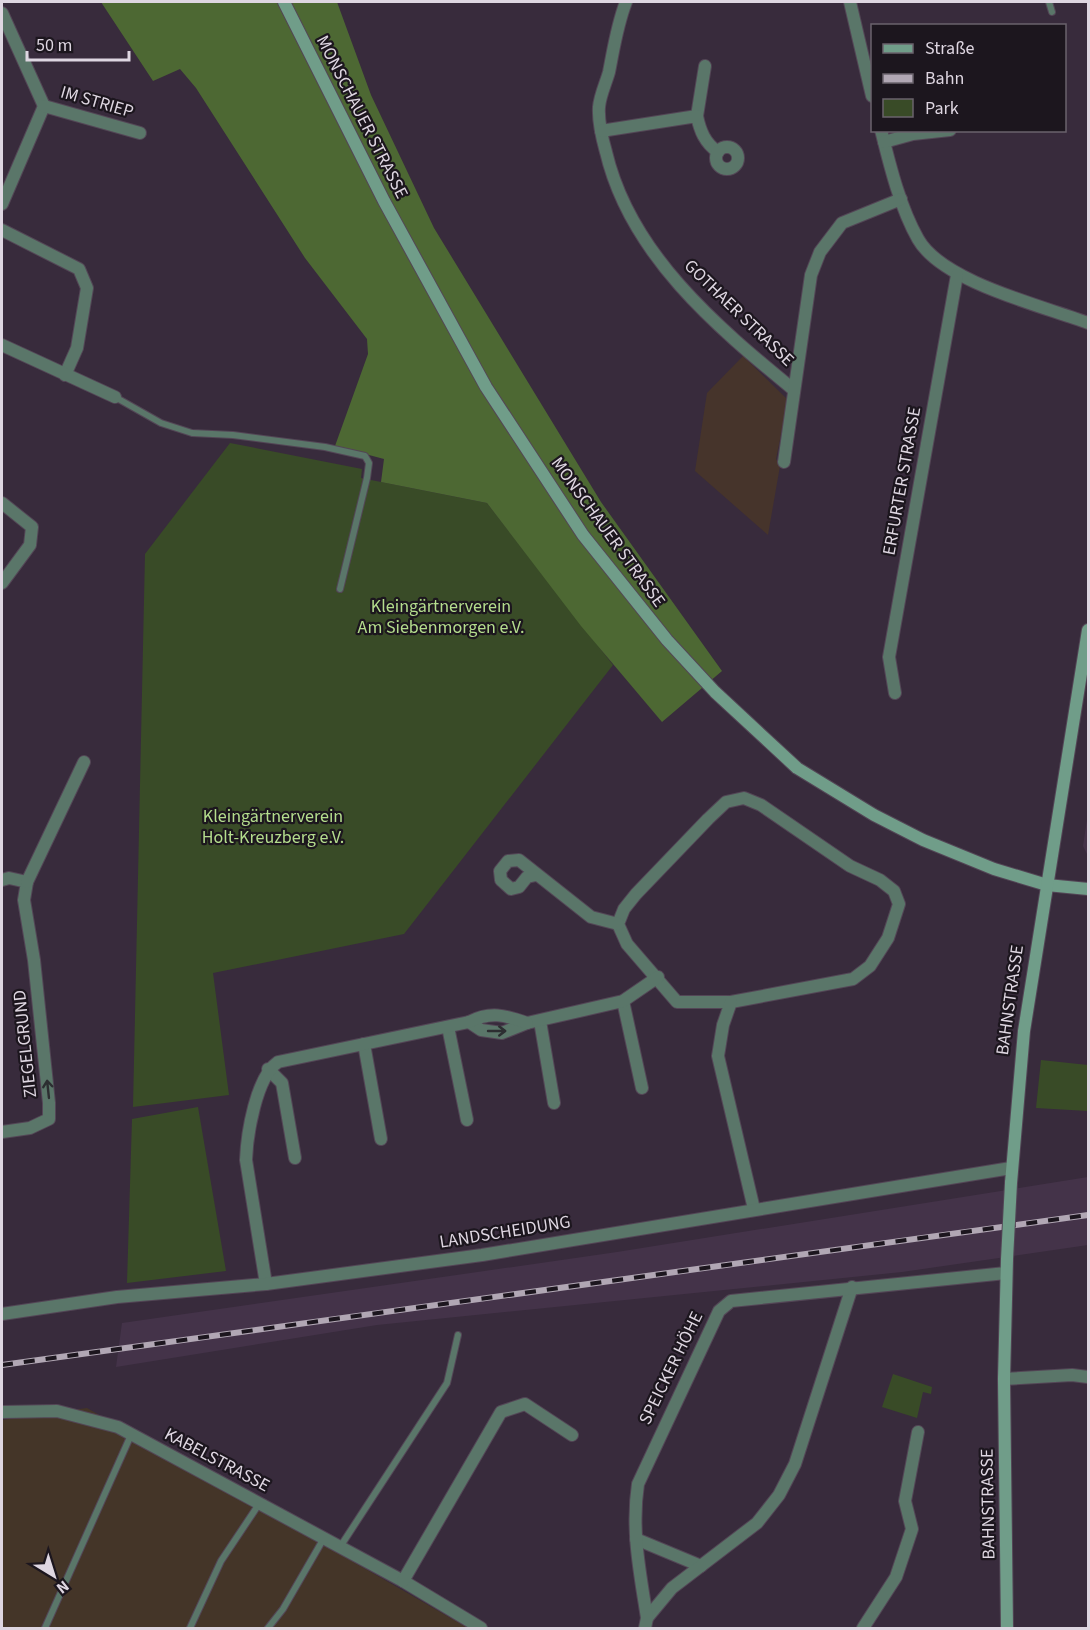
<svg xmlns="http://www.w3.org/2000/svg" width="1090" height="1630" viewBox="0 0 1090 1630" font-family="'Source Sans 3',sans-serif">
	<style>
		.built { fill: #443349 }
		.industrial { fill: #443528 }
		.education { fill: #46342b }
		.green { fill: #394b27 }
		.forest { fill: #4d6833 }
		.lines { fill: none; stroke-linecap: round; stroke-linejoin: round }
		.lane-casing { stroke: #534656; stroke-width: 8 }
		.street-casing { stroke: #534656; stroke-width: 14 }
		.secondary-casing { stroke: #534656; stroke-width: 14 }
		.lane { stroke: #5a7669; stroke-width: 6 }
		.street { stroke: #5a7669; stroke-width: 12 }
		.secondary { stroke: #709d89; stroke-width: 12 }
		.rail-casing { stroke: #b1a7b4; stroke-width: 6 }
		.rail { stroke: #1c161e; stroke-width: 4; stroke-dasharray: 11; stroke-linecap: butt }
		.secondary-bridge-casing { stroke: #534656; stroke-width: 14; stroke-linecap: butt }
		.secondary-bridge { stroke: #709d89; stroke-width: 12 }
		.oneway { stroke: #2c2e31 }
		.labels { text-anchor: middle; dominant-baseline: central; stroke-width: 4.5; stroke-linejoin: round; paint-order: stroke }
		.street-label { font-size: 18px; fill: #ded6e1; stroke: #1c161e }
		.park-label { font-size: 18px; fill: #b4dd8d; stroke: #1c161e }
	</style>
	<rect width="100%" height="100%" fill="#382b3c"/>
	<g class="built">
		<path d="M 1088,813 L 1088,856 L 1083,846 Z"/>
		<path d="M 1088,1177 L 1088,1245 L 902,1272 L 377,1325 L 116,1367 L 122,1323 L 617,1252 Z"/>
	</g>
	<path class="industrial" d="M 87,1408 L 468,1628 L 2,1628 L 2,1420 Z"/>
	<path class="education" d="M 743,356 L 788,400 L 776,459 L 780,466 L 768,535 L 695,471 L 707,393 Z"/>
	<g class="green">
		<path d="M 230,443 L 362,469 L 361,478 L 487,503 L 613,665 L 404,934 L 213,973 L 229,1095 L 133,1107 L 145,554 Z"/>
		<path d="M 1041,1060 L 1088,1065 L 1088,1111 L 1036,1108 Z"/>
		<path d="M 198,1107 L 226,1271 L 127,1283 L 132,1119 Z"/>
		<path d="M 893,1374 L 932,1387 L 931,1394 L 923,1392 L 917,1418 L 882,1407 Z"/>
	</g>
	<path class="forest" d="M 101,2 L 337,2 L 371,95 L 434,228 L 601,502 L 722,671 L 662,722 L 581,626 L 487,503 L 381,482 L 384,459 L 335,446 L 368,354 L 367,339 L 305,258 L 196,88 L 180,69 L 153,81 Z"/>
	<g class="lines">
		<g class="lane-casing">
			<g id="lane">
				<path d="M 1049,2 L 1052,12"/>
				<path d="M 115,397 L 161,423 L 192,433 L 233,435 L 325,447 L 365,456 L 369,463 L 367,478 L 340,589"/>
				<path d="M 340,1547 L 447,1383 L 458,1335"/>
				<path d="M 45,1628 L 131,1435"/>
				<path d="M 190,1628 L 221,1561 L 259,1504"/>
				<path d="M 268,1628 L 283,1609 L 324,1538"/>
			</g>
		</g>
		<g class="street-casing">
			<g id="street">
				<path d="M 626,2 C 617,25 614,47 609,72 C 606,83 600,95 599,107 C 598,122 602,138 606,152 C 630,254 716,326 794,390"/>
				<path d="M 850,2 L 872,96"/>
				<path d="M 2,13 L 44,106 L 2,204"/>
				<path d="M 44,106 L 140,133"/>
				<path d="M 697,116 L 705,66"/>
				<path d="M 881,130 C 890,166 900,207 918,239 C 942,282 1043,306 1088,323"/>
				<path d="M 601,131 L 697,116 C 700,131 705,143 718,152"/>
				<path d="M 884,142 L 913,134 L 950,130"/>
				<circle cx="727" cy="158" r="11"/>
				<path d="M 2,230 L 79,269 L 87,288 L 77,348 L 65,375"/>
				<path d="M 2,345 L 115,397"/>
				<path d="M 784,462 L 811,275 L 820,252 L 842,223 L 901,199"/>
				<path d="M 2,503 L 32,527 L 30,545 L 2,583"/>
				<path d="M 895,693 L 889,657 L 957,275"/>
				<path d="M 744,798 L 761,805 L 850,866 L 880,880 L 894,891 L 899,904 L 888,938 L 870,966 L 853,979 L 731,1002 L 677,1002 L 627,944 L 618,924 L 624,909 L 636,894 L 708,819 L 726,802 Z"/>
				<path d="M 536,875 L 527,877 L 519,887 L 511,889 L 501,880 L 500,871 L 508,861 L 519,860 L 591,917 L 618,924"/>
				<path d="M 2,880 L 9,878 L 27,882 L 24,900 L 34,960 L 49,1103 L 49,1119 L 30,1128 L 2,1132"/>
				<path d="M 27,882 L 84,762"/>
				<path d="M 623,1001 L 642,1088"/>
				<path d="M 731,1002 L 723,1025 L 718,1056 L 754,1209"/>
				<path d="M 540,1021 L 554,1103"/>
				<path d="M 469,1022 L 481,1030 L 502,1033 L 527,1023 L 623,1001 L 658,977"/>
				<path d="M 448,1027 L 467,1120"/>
				<path d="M 364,1044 L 381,1139"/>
				<path d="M 268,1069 L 282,1083 L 295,1158"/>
				<path d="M 266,1284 L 246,1160 C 247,1134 256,1077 278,1062 L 469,1022 C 490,1011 505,1015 527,1023"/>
				<path d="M 2,1314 L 117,1297 L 266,1284 L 482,1255 L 1011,1168"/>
				<path d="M 1004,1379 L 1072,1375 L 1088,1377"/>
				<path d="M 2,1412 L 57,1411 L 118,1427 L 403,1581 L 481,1628"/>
				<path d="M 636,1539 L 701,1566"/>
				<path d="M 403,1581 L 501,1412 L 525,1404 L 572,1435"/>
				<path d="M 647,1618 L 672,1588 L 757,1523 L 779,1495 L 795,1464 L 852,1287"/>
				<path d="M 645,1628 L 647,1618 C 640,1573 631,1530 638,1484 L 719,1311 L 731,1301 L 1006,1273"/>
				<path d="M 863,1628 L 896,1577 L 912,1529 L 905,1501 L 918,1432"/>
			</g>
		</g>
		<g class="secondary-casing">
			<g id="secondary">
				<path d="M 284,2 L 384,201 L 486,387 L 583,535 L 667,640 L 715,692 L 797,768 L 874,815 L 923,840 L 994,869 L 1047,885 L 1088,889"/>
				<path d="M 1011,1183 L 1024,1031 L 1088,630"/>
				<path d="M 1007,1259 L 1004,1379 L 1007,1628"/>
			</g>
		</g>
		<use href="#lane" class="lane"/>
		<use href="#street" class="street"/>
		<use href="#secondary" class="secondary"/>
		<g class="rail-casing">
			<path id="rail" d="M 2,1365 L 1088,1215"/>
		</g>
		<use href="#rail" class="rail"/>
		<g class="secondary-bridge-casing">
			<path id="secondary-bridge" d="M 1007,1259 L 1011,1183"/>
		</g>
		<use href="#secondary-bridge" class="secondary-bridge"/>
	</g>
	<defs><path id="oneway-shaft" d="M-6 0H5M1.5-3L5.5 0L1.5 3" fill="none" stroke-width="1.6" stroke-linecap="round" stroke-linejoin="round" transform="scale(1.5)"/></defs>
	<g class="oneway">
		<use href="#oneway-shaft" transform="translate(497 1031)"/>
		<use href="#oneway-shaft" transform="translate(48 1089) rotate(-96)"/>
	</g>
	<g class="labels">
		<g class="street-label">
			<text transform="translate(97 102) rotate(16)">IM STRIEP</text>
			<text transform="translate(362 117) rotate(63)">MONSCHAUER STRASSE</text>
			<text transform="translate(739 313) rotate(44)">GOTHAER STRASSE</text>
			<text transform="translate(902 481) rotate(-80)">ERFURTER STRASSE</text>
			<text transform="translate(608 532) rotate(54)">MONSCHAUER STRASSE</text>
			<text transform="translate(1010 1000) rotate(-82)">BAHNSTRASSE</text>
			<text transform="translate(25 1044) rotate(-96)">ZIEGELGRUND</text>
			<text transform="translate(505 1232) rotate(-9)">LANDSCHEIDUNG</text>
			<text transform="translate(671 1368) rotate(-64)">SPEICKER HÖHE</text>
			<text transform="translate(217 1460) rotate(28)">KABELSTRASSE</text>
			<text transform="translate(988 1504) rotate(-91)">BAHNSTRASSE</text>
		</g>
		<g class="park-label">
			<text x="441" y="606">Kleingärtnerverein<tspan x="441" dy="21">Am Siebenmorgen e.V.</tspan></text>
			<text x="273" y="816">Kleingärtnerverein<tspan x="273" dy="21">Holt-Kreuzberg e.V.</tspan></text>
		</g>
	</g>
	<rect width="1090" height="1630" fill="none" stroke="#ded6e1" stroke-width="6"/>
	<rect x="871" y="24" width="195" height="108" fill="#1c161e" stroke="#6a636c" stroke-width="1.5"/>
	<rect x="883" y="44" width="30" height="9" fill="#709d89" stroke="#6a636c" stroke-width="1.5"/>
	<text x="925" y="54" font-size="18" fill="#ded6e1">Straße</text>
	<rect x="883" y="74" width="30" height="9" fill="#b1a7b4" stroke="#6a636c" stroke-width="1.5"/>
	<text x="925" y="84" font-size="18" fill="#ded6e1">Bahn</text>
	<rect x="883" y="99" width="30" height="18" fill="#394b27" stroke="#6a636c" stroke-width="1.5"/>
	<text x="925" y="114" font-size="18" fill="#ded6e1">Park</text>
	<g transform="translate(54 1576) rotate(142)" stroke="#1c161e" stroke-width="4.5" paint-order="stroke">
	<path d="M0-4.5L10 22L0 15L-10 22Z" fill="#ded6e1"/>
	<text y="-9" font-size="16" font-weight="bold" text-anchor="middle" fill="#ded6e1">N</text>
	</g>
	<path d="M27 51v9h102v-9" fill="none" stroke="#ded6e1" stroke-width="3"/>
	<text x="36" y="51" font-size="18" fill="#ded6e1" stroke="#1c161e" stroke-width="4.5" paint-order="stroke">50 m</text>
</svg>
